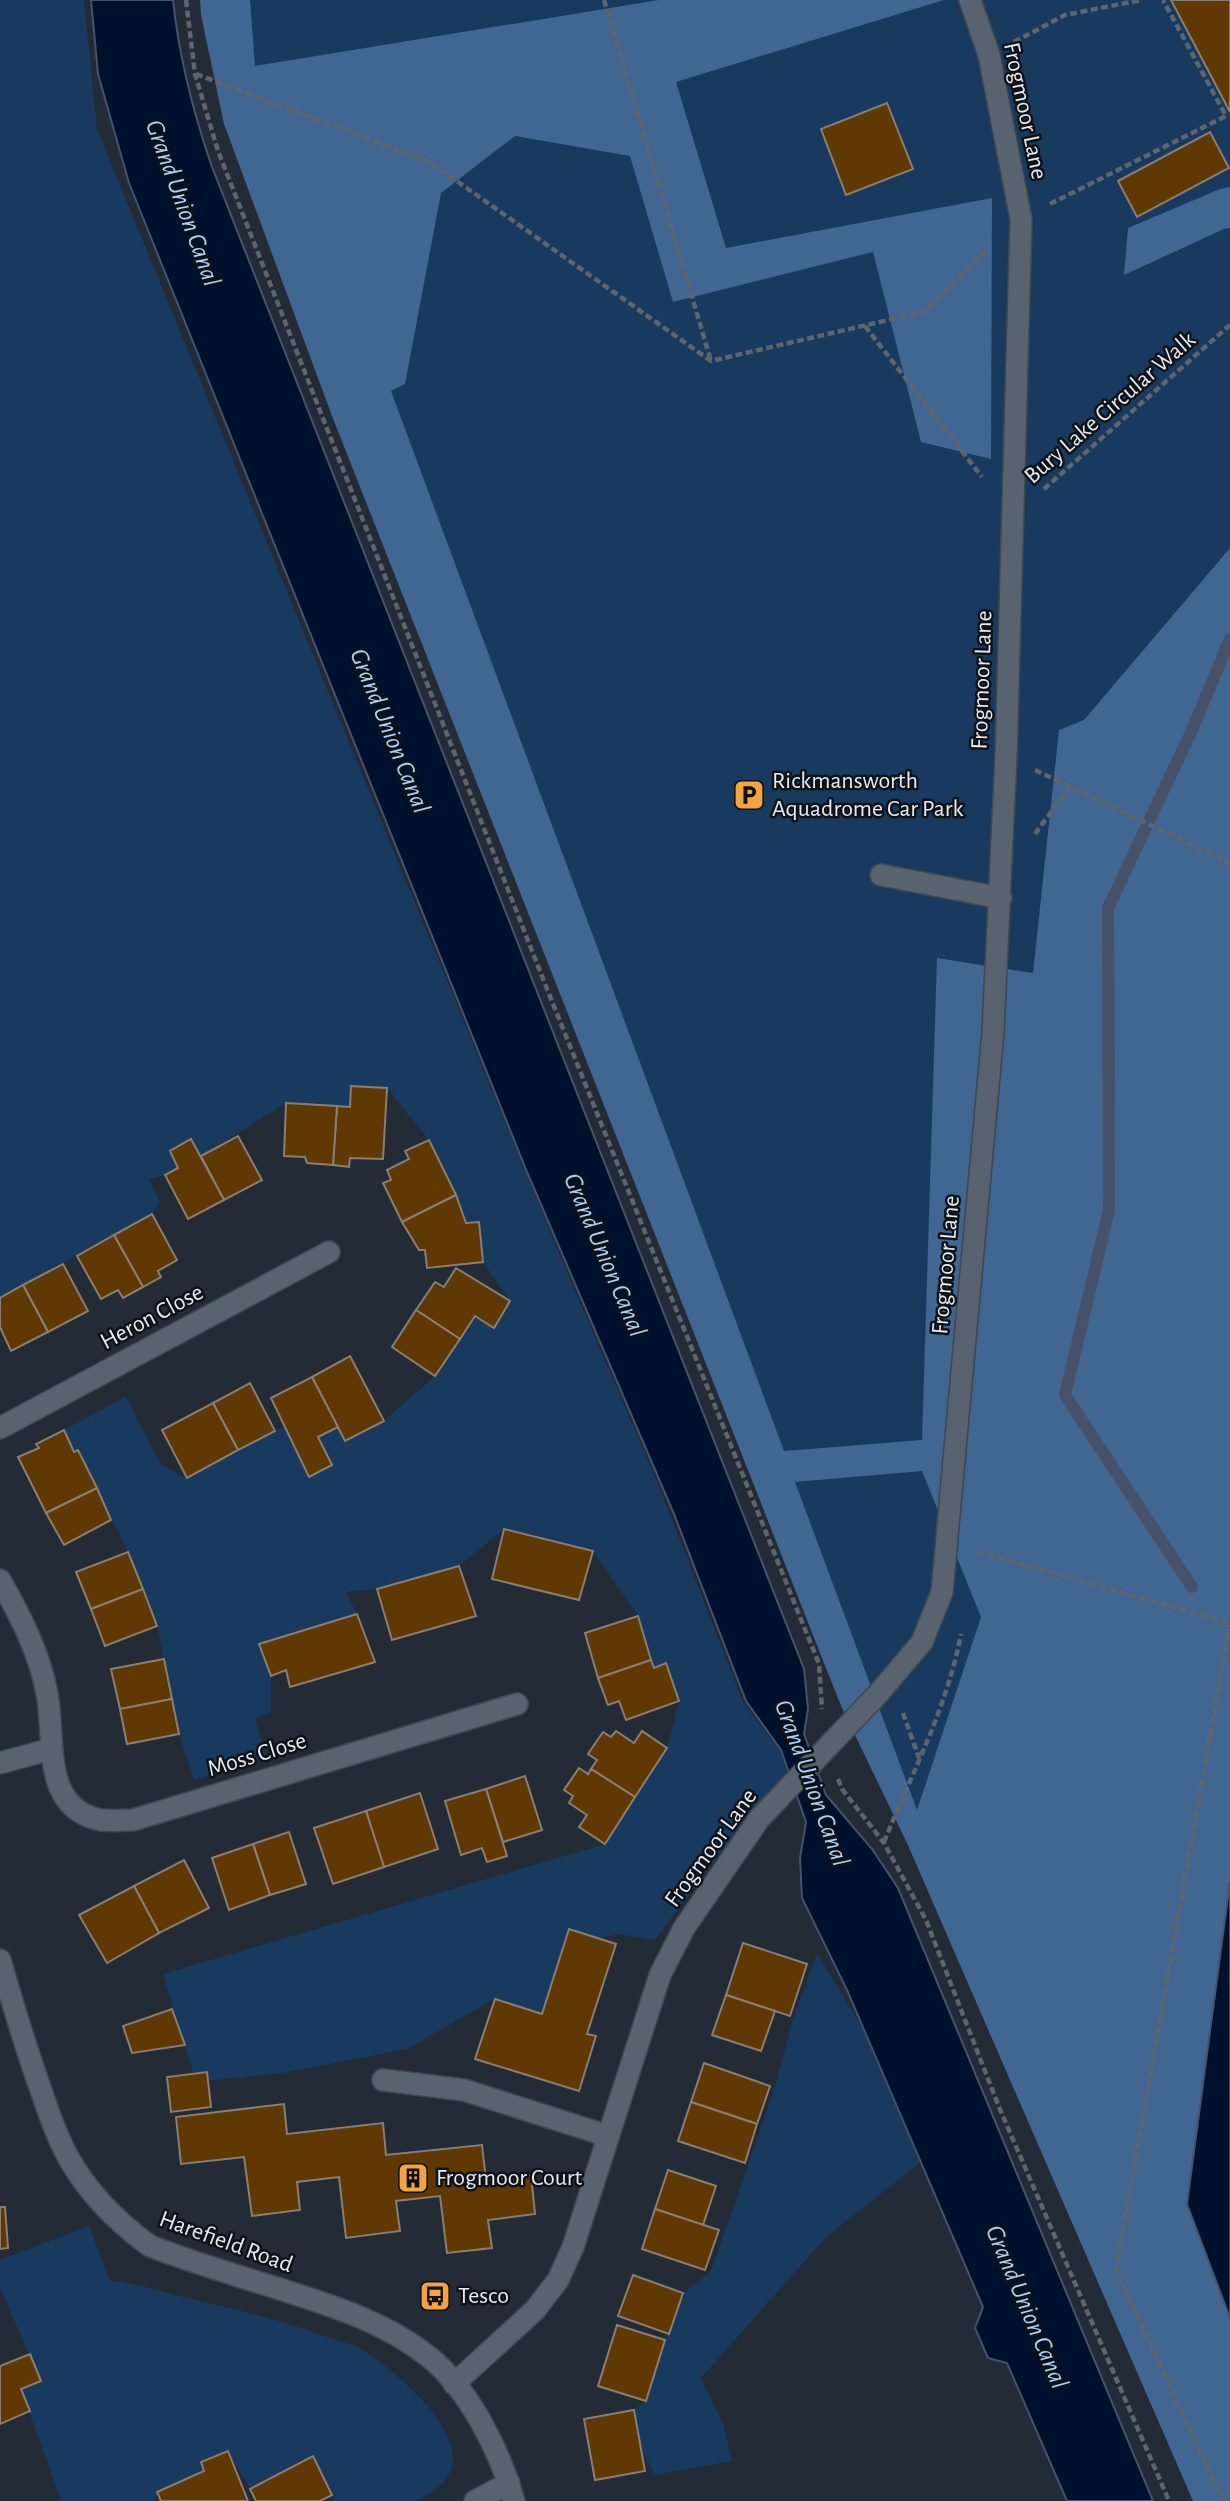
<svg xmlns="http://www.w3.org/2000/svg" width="1230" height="2501" viewBox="0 0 1230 2501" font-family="'Alegreya Sans',sans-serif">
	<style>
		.green { fill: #183a5f }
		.forest { fill: #406691; fill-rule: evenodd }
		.water { fill: #00112e; stroke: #455269; stroke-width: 2 }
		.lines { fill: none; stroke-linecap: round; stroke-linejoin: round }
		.stream { stroke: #455269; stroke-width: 12 }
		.building { fill: #5f3804; stroke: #8a7e72; stroke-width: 2 }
		.minor-casing { stroke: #3f4750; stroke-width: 24 }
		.path { stroke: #5d656f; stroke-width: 4.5; stroke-dasharray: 7 3.5; stroke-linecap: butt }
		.minor { stroke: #58636f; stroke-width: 21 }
		.minor-bridge-casing { stroke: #3f4750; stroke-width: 24; stroke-linecap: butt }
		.minor-bridge { stroke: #58636f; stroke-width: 21 }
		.labels { text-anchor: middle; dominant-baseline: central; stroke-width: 5; stroke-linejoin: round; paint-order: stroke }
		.street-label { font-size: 24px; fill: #e5ebf3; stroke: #0f1318 }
		.poi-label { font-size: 24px; fill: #e5ebf3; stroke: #0f1318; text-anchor: start }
		.water-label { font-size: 26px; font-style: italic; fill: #aed0f8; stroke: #0f1318 }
	</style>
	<rect width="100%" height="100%" fill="#222b36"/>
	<g class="green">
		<path d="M 0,0 L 84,0 L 97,129 L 558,1251 L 659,1486 L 743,1702 L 780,1751 L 787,1772 L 750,1814 L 655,1940 L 618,1934 L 599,1939 L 542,2014 L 494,1999 L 407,2049 L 283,2073 L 196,2082 L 163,1974 L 605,1844 L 667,1748 L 679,1701 L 666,1664 L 654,1668 L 638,1616 L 593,1551 L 504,1529 L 459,1566 L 377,1589 L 346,1592 L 357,1614 L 260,1644 L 271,1676 L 271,1712 L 255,1718 L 266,1757 L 194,1780 L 179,1734 L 157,1626 L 128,1552 L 78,1451 L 74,1452 L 64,1430 L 126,1397 L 161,1465 L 186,1478 L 275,1431 L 285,1427 L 310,1477 L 332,1465 L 318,1437 L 338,1427 L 346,1441 L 384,1421 L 435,1376 L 475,1316 L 494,1327 L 510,1301 L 483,1262 L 479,1222 L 466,1223 L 429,1140 L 387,1088 L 352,1086 L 350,1107 L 286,1103 L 201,1156 L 191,1139 L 170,1150 L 178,1168 L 165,1175 L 149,1179 L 160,1202 L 152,1214 L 0,1298 Z"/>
		<path d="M 211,0 L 1230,0 L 1230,2501 L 933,1864 L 870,1766 L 810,1591 Z"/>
		<path d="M 817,1953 L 866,2034 L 920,2163 L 826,2237 L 701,2378 L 723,2424 L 732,2461 L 655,2475 L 642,2450 L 634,2410 L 646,2401 L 665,2340 L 683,2293 L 711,2271 L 775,2087 L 793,2019 Z"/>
		<path d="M 89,2226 L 110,2281 C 139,2283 160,2292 188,2298 C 233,2309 278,2319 321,2335 C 333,2339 346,2342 357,2347 C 391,2366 486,2443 441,2484 C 434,2491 424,2499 414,2501 C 394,2501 357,2501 334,2501 L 313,2456 L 250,2489 L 228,2451 L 201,2462 L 204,2471 L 158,2492 L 155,2501 L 61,2501 L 21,2389 L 41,2381 L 0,2288 L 0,2260 Z"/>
	</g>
	<g class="forest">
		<path d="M 200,0 L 250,0 L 255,66 L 659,0 L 944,0 L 676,82 L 726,248 L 992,198 L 991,459 L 921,442 L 873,252 L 673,302 L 630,156 L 515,136 L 441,193 L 405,384 L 391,391 L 784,1451 L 922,1440 L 937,958 L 1033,973 L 1059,730 L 1084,720 L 1230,548 L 1230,1882 L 1187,2204 L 1230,2318 L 1230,2501 L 1193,2501 L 907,1843 L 841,1706 L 332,416 L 224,124 L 201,15 ZM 922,1471 L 981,1617 L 917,1810 L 795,1482 Z"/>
		<path d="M 1230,187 L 1230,228 L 1224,229 L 1124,275 L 1128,228 L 1220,189 Z"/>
	</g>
	<g class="water">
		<path d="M 91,0 L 173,0 C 179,58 193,112 212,167 L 804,1669 L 808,1709 L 804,1734 L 826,1795 L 872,1849 L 898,1888 L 1153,2501 L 1067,2501 L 1007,2363 L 988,2358 L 975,2328 L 983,2307 L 847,1990 L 802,1898 L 800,1858 L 806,1822 L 781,1750 L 746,1701 L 674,1514 L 527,1172 L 129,183 L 98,74 Z"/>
		<path d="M 1230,1882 L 1230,2318 L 1187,2204 Z"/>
	</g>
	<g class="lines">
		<path class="stream" d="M 1192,1587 L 1065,1395 L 1109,1210 L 1108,908 L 1192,730 L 1230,639"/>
	</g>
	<g class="building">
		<path d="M 1171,0 L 1230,0 L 1230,112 Z"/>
		<path d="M 887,103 L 913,169 L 846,195 L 821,129 Z"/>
		<path d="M 1210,132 L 1229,168 L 1137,217 L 1118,181 Z"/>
		<path d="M 351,1086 L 387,1088 L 383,1159 L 350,1158 L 349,1167 L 333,1165 L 337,1106 L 350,1107 Z"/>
		<path d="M 286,1103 L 337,1106 L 333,1165 L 307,1163 L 305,1157 L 284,1156 Z"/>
		<path d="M 238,1136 L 262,1180 L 224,1200 L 201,1156 Z"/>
		<path d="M 191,1139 L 224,1200 L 188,1219 L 165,1175 L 178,1168 L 170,1151 Z"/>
		<path d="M 429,1140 L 456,1195 L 402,1222 L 383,1183 L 391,1180 L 387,1170 L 409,1159 L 405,1151 Z"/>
		<path d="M 456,1195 L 466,1223 L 479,1222 L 483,1262 L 427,1268 L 425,1250 L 419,1250 L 402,1222 Z"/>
		<path d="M 152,1214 L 177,1260 L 158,1271 L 161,1277 L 143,1287 L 114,1235 Z"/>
		<path d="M 114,1235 L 143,1287 L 123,1298 L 118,1290 L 101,1299 L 77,1256 Z"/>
		<path d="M 63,1264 L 88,1311 L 48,1332 L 23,1285 Z"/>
		<path d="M 456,1268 L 510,1301 L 494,1328 L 475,1316 L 460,1339 L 416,1310 L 435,1282 L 444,1287 Z"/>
		<path d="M 23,1285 L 48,1332 L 11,1351 L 0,1327 L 0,1298 Z"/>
		<path d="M 416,1310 L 460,1339 L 435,1376 L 392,1347 Z"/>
		<path d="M 350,1356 L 384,1421 L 345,1441 L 312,1377 Z"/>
		<path d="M 312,1377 L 338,1427 L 318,1437 L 332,1465 L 309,1477 L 271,1398 Z"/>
		<path d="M 250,1383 L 275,1431 L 238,1450 L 213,1403 Z"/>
		<path d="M 213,1403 L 238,1450 L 187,1478 L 162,1430 Z"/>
		<path d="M 64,1430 L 74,1452 L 78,1450 L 97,1488 L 46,1513 L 18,1457 L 39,1448 L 36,1444 Z"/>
		<path d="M 97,1488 L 111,1520 L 64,1545 L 46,1513 Z"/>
		<path d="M 504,1529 L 593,1551 L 579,1600 L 492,1579 Z"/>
		<path d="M 128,1552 L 143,1589 L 91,1609 L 76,1572 Z"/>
		<path d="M 459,1566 L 476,1616 L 392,1640 L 377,1589 Z"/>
		<path d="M 143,1589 L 157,1626 L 105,1646 L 91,1609 Z"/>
		<path d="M 357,1614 L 375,1662 L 290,1687 L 286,1670 L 271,1676 L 259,1644 Z"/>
		<path d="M 638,1616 L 651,1660 L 598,1678 L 585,1633 Z"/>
		<path d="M 164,1659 L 172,1699 L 120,1709 L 111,1669 Z"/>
		<path d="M 651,1660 L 654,1668 L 666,1663 L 679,1701 L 626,1720 L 619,1701 L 608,1705 L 598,1678 Z"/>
		<path d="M 172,1699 L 179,1734 L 127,1744 L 120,1709 Z"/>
		<path d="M 616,1731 L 634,1743 L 642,1731 L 667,1748 L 635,1797 L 591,1769 L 597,1760 L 588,1754 L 603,1732 L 611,1737 Z"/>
		<path d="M 579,1768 L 588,1774 L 591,1769 L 635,1797 L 605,1844 L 579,1827 L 587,1815 L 569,1803 L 573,1796 L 564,1790 Z"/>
		<path d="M 525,1776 L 542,1830 L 503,1842 L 486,1789 Z"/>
		<path d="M 486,1789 L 507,1856 L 487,1862 L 482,1848 L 461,1855 L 445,1801 Z"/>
		<path d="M 420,1793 L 438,1849 L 384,1867 L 366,1811 Z"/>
		<path d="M 366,1811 L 384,1867 L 333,1884 L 314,1828 Z"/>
		<path d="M 289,1832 L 306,1884 L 270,1895 L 253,1844 Z"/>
		<path d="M 253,1844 L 270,1895 L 229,1910 L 212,1858 Z"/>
		<path d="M 184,1860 L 209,1908 L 159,1933 L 134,1886 Z"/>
		<path d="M 134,1886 L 159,1933 L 107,1963 L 79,1915 Z"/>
		<path d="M 569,1929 L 616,1944 L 587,2034 L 596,2036 L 579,2091 L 475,2059 L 495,1999 L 542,2014 Z"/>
		<path d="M 743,1943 L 807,1964 L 790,2016 L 726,1995 Z"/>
		<path d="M 726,1995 L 775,2011 L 761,2051 L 712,2035 Z"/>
		<path d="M 172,2009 L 185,2045 L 132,2053 L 123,2026 Z"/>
		<path d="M 704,2063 L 770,2086 L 757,2124 L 691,2102 Z"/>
		<path d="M 207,2072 L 211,2107 L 171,2112 L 167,2077 Z"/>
		<path d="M 691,2102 L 757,2124 L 745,2163 L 678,2141 Z"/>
		<path d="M 284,2104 L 287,2134 L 383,2123 L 386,2155 L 482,2145 L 486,2180 L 531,2175 L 535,2214 L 488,2220 L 492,2248 L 447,2253 L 440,2196 L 396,2201 L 400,2231 L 346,2238 L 339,2177 L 297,2182 L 300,2210 L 252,2216 L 244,2157 L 181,2164 L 176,2117 Z"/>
		<path d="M 668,2170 L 716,2186 L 703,2225 L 655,2209 Z"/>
		<path d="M 0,2207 L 5,2207 L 8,2248 L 0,2249 Z"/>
		<path d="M 655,2209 L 719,2230 L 705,2270 L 642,2249 Z"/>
		<path d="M 633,2275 L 683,2293 L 669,2334 L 618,2316 Z"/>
		<path d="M 617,2325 L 665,2340 L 646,2401 L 598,2386 Z"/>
		<path d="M 30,2354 L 41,2381 L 21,2389 L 30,2411 L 0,2424 L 0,2366 Z"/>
		<path d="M 634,2410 L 645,2471 L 595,2480 L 584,2419 Z"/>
		<path d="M 228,2451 L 248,2501 L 161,2501 L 157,2492 L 204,2471 L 201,2462 Z"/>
		<path d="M 313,2456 L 332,2495 L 320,2501 L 256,2501 L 250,2489 Z"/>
	</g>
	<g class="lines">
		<g class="minor-casing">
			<g id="minor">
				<path d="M 881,875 L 1001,898"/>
				<path d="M 0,1428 L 329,1252"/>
				<path d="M 0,1580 C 20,1615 40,1654 47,1694 C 56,1738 40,1808 101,1820 C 111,1821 123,1820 133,1820 L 517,1704"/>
				<path d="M 878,1694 L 922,1642 L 942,1592 L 993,1032 L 1006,756 L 1021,219 L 989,55 L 970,0"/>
				<path d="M 0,1763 L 51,1749"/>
				<path d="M 0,1960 C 13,2005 26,2049 42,2093 C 49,2114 57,2137 68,2157 C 88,2193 117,2222 150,2246 C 189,2261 228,2273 267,2285 C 323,2303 381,2319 428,2356 C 469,2389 500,2451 514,2501"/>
				<path d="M 383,2080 L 464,2090 L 608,2136"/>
				<path d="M 454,2384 L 535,2310 L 558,2280 L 573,2247 L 660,1975 L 684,1928 L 759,1819"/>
				<path d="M 475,2501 L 509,2483"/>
			</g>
		</g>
		<g class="path">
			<path d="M 186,0 L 195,74 L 218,151 L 547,989 L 819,1664 L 822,1709"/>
			<path d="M 604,0 L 711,361"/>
			<path d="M 1014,42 L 1065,15 L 1141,0"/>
			<path d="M 196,74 L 430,162 L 711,361 L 923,312 L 988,250"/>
			<path d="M 1050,204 L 1226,116 L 1163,0"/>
			<path d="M 865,326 L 982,477"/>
			<path d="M 1044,489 L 1230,325"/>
			<path d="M 1035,770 L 1230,863"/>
			<path d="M 1035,834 L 1070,786"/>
			<path d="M 978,1552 L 1230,1623"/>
			<path d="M 903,1713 L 919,1758"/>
			<path d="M 838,1779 L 842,1789 L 884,1843 L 926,1920 L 999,2107 L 1169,2501"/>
			<path d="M 884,1842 C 912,1773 947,1708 961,1634"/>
			<path d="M 1223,2501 L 1116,2270 L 1230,1624"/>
		</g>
		<use href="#minor" class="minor"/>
		<g class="minor-bridge-casing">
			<path id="minor-bridge" d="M 759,1819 L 878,1694"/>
		</g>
		<use href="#minor-bridge" class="minor-bridge"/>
	</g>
	<defs>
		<g id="parking-square" transform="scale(1.575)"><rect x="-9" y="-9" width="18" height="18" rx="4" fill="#f4a344" stroke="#0f1318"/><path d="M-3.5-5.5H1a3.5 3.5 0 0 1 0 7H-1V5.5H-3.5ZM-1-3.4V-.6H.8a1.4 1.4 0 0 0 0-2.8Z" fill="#111"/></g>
		<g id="building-square" transform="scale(1.575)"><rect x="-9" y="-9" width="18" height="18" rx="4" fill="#f4a344" stroke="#0f1318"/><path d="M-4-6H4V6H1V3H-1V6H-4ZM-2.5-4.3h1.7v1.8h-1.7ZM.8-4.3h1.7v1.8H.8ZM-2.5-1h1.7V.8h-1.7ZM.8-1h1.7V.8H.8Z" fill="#111"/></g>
		<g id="bus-square" transform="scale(1.575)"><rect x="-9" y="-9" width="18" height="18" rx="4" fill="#f4a344" stroke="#0f1318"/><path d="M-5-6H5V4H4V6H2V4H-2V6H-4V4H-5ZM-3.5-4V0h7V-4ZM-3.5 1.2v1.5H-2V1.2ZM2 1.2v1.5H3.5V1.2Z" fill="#111"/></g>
	</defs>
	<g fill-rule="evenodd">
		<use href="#parking-square" x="749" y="795"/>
		<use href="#building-square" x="413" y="2178"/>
		<use href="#bus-square" x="435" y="2296"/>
	</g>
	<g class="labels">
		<g class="street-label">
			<text transform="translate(1025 111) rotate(78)">Frogmoor Lane</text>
			<text transform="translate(1110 408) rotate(-41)">Bury Lake Circular Walk</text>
			<text transform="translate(982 680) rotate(-88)">Frogmoor Lane</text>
			<text transform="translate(946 1265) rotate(-85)">Frogmoor Lane</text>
			<text transform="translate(152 1317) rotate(-28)">Heron Close</text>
			<text transform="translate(257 1755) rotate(-17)">Moss Close</text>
			<text transform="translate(711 1848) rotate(-54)">Frogmoor Lane</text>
			<text transform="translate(226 2242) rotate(20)">Harefield Road</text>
		</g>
		<g class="poi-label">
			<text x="772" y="781">Rickmansworth<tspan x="772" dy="28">Aquadrome Car Park</tspan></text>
			<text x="436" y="2178">Frogmoor Court</text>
			<text x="458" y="2296">Tesco</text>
		</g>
		<g class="water-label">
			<text transform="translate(183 203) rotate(70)">Grand Union Canal</text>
			<text transform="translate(390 731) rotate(68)">Grand Union Canal</text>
			<text transform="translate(605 1255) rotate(67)">Grand Union Canal</text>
			<text transform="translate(812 1783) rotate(70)">Grand Union Canal</text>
			<text transform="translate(1027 2307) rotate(67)">Grand Union Canal</text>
		</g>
	</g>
</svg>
